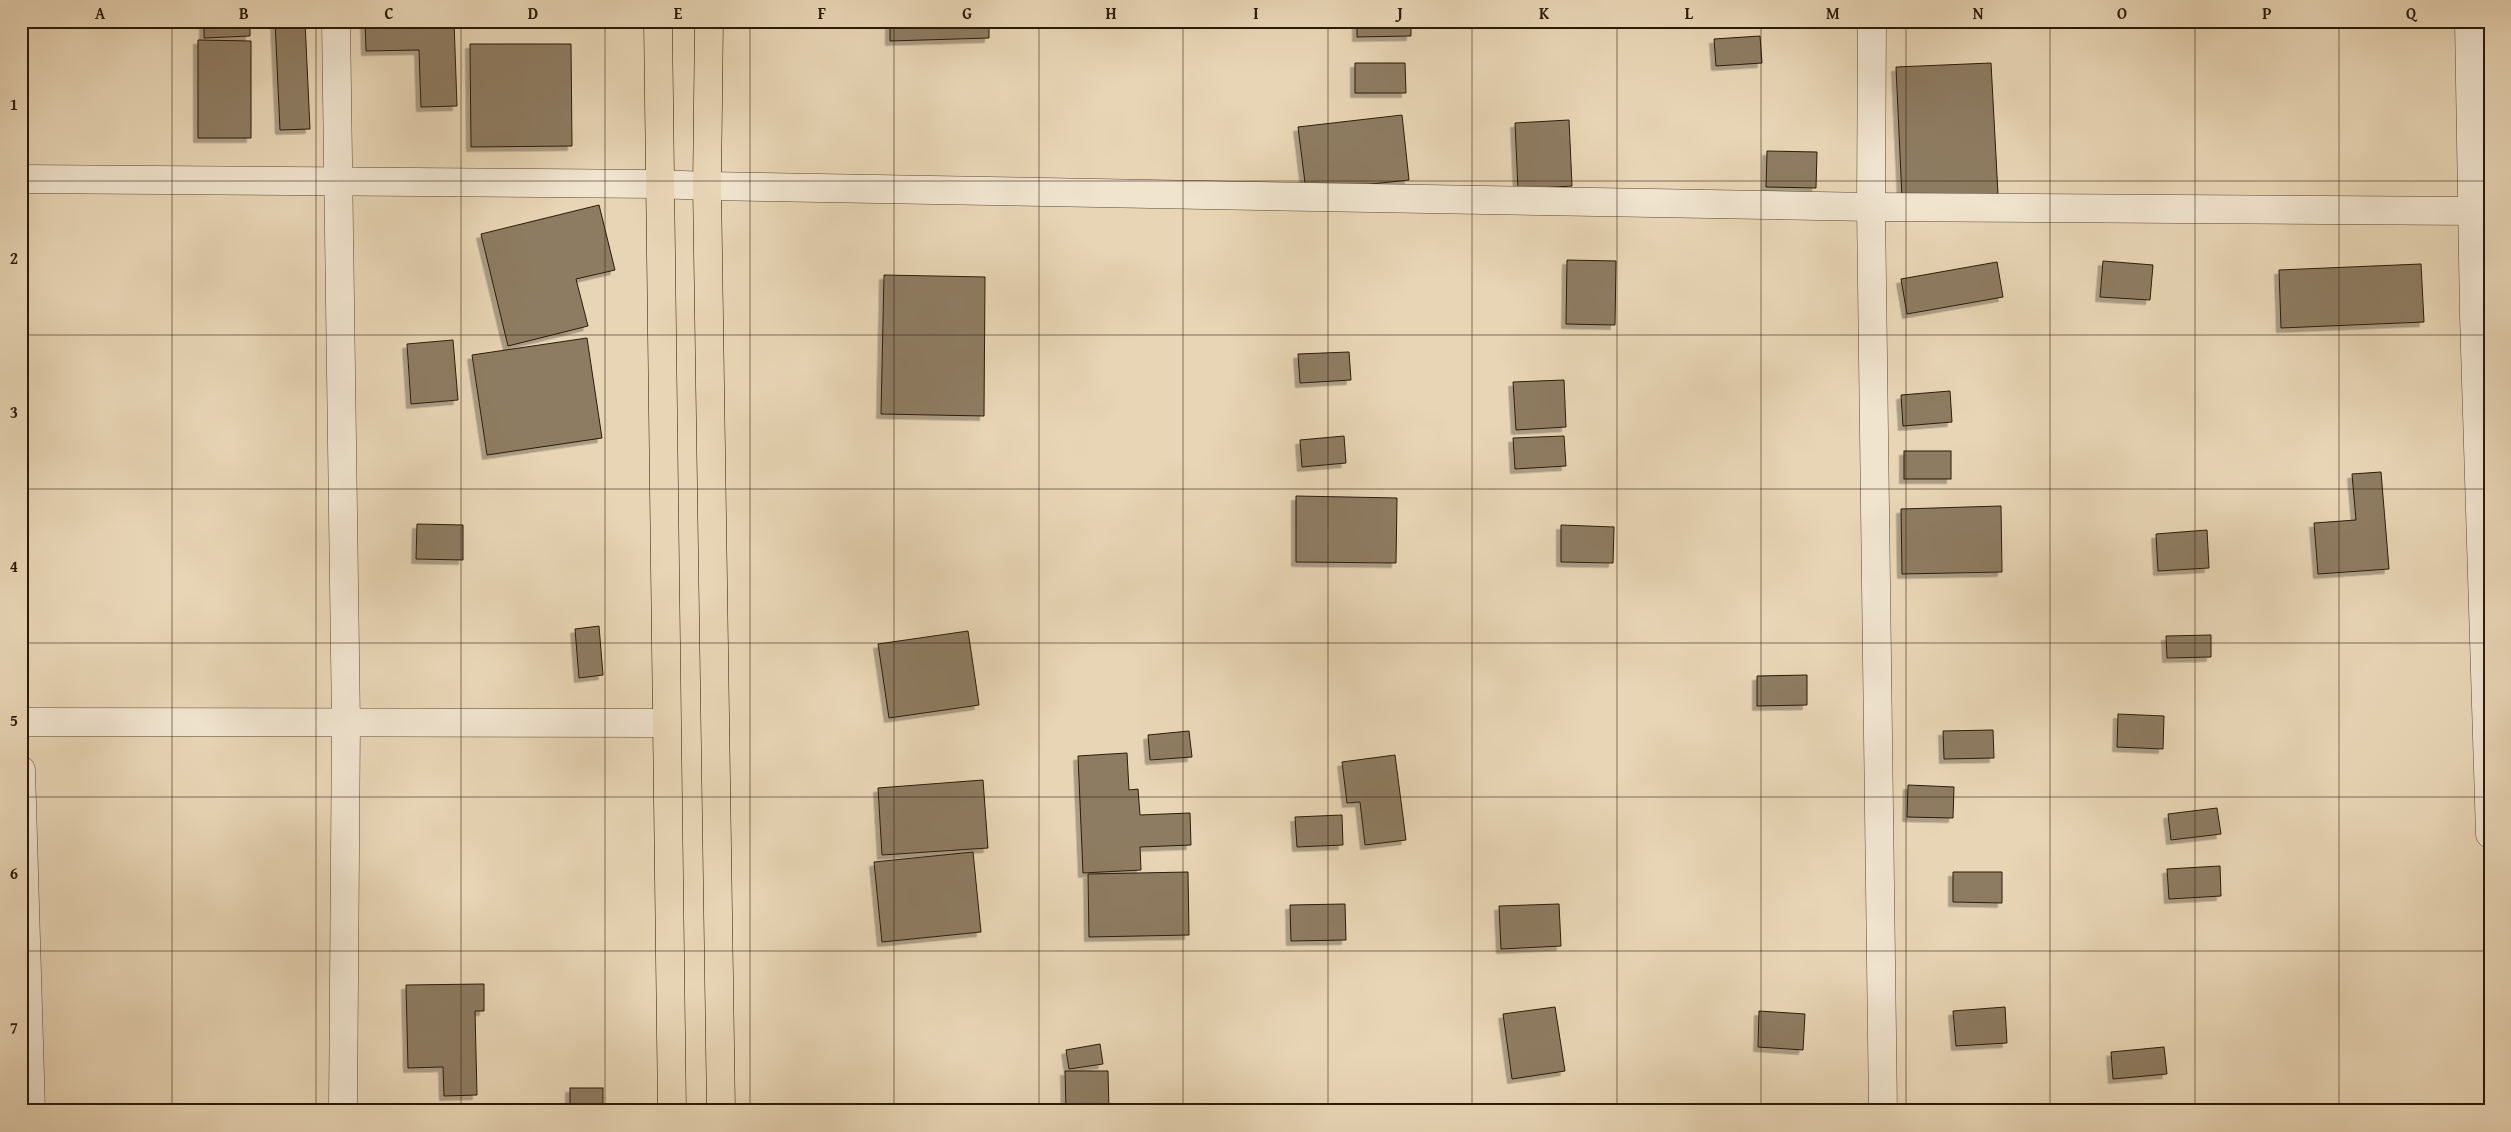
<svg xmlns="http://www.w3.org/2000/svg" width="2511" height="1132" viewBox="0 0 2511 1132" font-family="'Gentium Book Plus',serif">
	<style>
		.building { fill: #8e7c62; stroke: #2c1b08; filter: url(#shadow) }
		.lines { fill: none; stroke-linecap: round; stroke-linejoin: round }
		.minor-casing { stroke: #5b4a33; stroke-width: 29 }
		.primary-casing { stroke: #2c1b08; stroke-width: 29 }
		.minor { stroke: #f0e4cf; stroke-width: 28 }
		.primary { stroke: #e8d5b5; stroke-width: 28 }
		.grid { fill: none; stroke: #2c1b08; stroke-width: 1; stroke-opacity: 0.55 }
		.neatline { fill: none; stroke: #2c1b08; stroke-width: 2 }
		.grid-label { font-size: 16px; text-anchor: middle; font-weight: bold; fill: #2c1b08 }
	</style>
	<defs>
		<filter id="shadow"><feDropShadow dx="-4.5" dy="4.5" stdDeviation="0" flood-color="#0004"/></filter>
	</defs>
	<rect width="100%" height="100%" fill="#e8d5b5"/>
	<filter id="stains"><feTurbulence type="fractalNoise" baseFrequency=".004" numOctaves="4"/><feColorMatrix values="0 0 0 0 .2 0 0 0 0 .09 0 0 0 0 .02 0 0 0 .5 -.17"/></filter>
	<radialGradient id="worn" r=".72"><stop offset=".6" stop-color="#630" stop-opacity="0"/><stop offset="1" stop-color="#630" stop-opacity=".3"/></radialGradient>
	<g class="building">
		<path d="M 204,21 L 250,21 L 250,36 L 204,38 Z"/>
		<path d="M 275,21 L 305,21 L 310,129 L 280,130 Z"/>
		<path d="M 365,21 L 454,21 L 457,106 L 421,107 L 419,50 L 366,51 Z"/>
		<path d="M 890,21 L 989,21 L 989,38 L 890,41 Z"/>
		<path d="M 1357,21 L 1411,21 L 1411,36 L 1357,37 Z"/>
		<path d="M 1760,36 L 1762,63 L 1716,66 L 1714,39 Z"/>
		<path d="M 198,40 L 251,41 L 251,138 L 198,138 Z"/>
		<path d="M 470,44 L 571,44 L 572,146 L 471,147 Z"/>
		<path d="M 1355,63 L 1405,63 L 1406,93 L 1355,93 Z"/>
		<path d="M 1991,63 L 1998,194 L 1902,198 L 1896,67 Z"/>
		<path d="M 1402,115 L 1409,180 L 1306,191 L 1298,127 Z"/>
		<path d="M 1569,120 L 1572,186 L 1518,189 L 1515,123 Z"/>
		<path d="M 1767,151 L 1817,152 L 1816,188 L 1766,187 Z"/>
		<path d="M 599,205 L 615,270 L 576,279 L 588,326 L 508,346 L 481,234 Z"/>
		<path d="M 1567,260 L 1616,261 L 1615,325 L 1566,324 Z"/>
		<path d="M 2103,261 L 2153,265 L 2150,300 L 2100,297 Z"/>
		<path d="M 1997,262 L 2003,297 L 1907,314 L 1901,279 Z"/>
		<path d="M 2421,264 L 2424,322 L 2281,328 L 2279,270 Z"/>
		<path d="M 884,275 L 985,277 L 984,416 L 881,414 Z"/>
		<path d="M 587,338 L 602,438 L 487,455 L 472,355 Z"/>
		<path d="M 453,340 L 458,400 L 411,404 L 407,344 Z"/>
		<path d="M 1349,352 L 1351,380 L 1300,383 L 1298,354 Z"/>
		<path d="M 1564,380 L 1566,427 L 1516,430 L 1513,382 Z"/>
		<path d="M 1950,391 L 1952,422 L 1903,426 L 1901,395 Z"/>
		<path d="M 1344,436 L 1346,463 L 1302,467 L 1300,440 Z"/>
		<path d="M 1564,436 L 1566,466 L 1515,469 L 1513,438 Z"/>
		<rect x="1904" y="451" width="47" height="28"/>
		<path d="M 2381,472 L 2389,569 L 2318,574 L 2314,523 L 2356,520 L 2352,474 Z"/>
		<path d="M 1296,496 L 1397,498 L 1396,563 L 1296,562 Z"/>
		<path d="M 2001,506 L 2002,572 L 1902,574 L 1901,509 Z"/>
		<path d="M 417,524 L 463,525 L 463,560 L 416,559 Z"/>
		<path d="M 1561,525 L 1614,527 L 1613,563 L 1561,562 Z"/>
		<path d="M 2207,530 L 2209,568 L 2158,571 L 2156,534 Z"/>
		<path d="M 599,626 L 603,675 L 579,678 L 575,629 Z"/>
		<path d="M 968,631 L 979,705 L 889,718 L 878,644 Z"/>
		<path d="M 2211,635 L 2211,657 L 2167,658 L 2166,636 Z"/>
		<path d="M 1807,675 L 1807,705 L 1757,706 L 1757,676 Z"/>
		<path d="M 2118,714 L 2164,716 L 2163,749 L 2117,747 Z"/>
		<path d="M 1993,730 L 1994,758 L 1944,759 L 1943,731 Z"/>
		<path d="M 1189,731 L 1192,757 L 1150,760 L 1148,735 Z"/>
		<path d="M 1127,753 L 1129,790 L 1138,789 L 1140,815 L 1190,813 L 1191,845 L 1140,847 L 1141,870 L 1083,873 L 1078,756 Z"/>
		<path d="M 1395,755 L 1406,840 L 1365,845 L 1360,802 L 1347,803 L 1342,762 Z"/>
		<path d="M 983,780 L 988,848 L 882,855 L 878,788 Z"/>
		<path d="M 1908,785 L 1954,787 L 1953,818 L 1907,817 Z"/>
		<path d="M 2217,808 L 2221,834 L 2171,840 L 2168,814 Z"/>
		<path d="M 1342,815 L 1343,845 L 1297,847 L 1295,817 Z"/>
		<path d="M 973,852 L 981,932 L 882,942 L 874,862 Z"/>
		<path d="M 2220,866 L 2221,896 L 2169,899 L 2167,869 Z"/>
		<path d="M 1188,872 L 1189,935 L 1089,937 L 1088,874 Z"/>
		<path d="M 1953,872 L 2002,872 L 2002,903 L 1953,902 Z"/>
		<path d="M 1345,904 L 1346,940 L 1291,941 L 1290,905 Z"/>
		<path d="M 1559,904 L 1561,946 L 1501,949 L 1499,906 Z"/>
		<path d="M 484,984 L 484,1011 L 475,1011 L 477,1095 L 444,1096 L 443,1067 L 408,1068 L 406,985 Z"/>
		<path d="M 1555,1007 L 1565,1071 L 1512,1079 L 1503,1014 Z"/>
		<path d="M 2005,1007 L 2007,1043 L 1956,1046 L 1953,1011 Z"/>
		<path d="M 1759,1011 L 1805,1014 L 1803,1050 L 1758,1047 Z"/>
		<path d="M 1100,1044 L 1103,1064 L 1069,1069 L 1066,1050 Z"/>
		<path d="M 2164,1047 L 2167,1074 L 2113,1079 L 2111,1052 Z"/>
		<path d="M 1065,1071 L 1108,1071 L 1109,1111 L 1066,1111 Z"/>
		<rect x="570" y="1088" width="33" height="23"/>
		<path d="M 2009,1105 L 2009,1111 L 1959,1111 L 1959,1106 Z"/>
	</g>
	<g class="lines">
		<g class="minor-casing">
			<g id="minor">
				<path d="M 336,21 L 346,723 L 343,1111"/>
				<path d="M 1872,21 L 1871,207 L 1883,1111"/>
				<path d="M 2469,21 L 2474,316 L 2490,834"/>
				<path d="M 21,179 L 658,184 L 707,186 L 1871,207 L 2473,211"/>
				<path d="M 21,722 L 666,723"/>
				<path d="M 21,770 L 31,1111"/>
			</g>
		</g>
		<g class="primary-casing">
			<g id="primary">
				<path d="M 658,21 L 672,1111"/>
				<path d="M 709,21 L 707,186 L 721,1111"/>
			</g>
		</g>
		<use href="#minor" class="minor"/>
		<use href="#primary" class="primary"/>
	</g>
	<path class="grid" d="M 172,21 L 172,1111M 316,21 L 316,1111M 461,21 L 461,1111M 605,21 L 605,1111M 750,21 L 750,1111M 894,21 L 894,1111M 1039,21 L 1039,1111M 1183,21 L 1183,1111M 1328,21 L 1328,1111M 1472,21 L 1472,1111M 1617,21 L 1617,1111M 1761,21 L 1761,1111M 1906,21 L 1906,1111M 2050,21 L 2050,1111M 2195,21 L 2195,1111M 2339,21 L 2339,1111M 21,181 L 2490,181M 21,335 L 2490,335M 21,489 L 2490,489M 21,643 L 2490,643M 21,797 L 2490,797M 21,951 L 2490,951"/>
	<rect width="2511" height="1132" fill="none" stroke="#e8d5b5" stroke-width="55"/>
	<rect x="28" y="28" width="2456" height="1076" class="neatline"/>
	<g class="grid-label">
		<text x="100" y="19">A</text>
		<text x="244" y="19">B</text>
		<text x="389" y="19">C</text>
		<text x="533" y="19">D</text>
		<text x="678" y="19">E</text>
		<text x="822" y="19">F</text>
		<text x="967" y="19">G</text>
		<text x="1111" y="19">H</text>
		<text x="1256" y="19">I</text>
		<text x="1400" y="19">J</text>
		<text x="1544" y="19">K</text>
		<text x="1689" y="19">L</text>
		<text x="1833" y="19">M</text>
		<text x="1978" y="19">N</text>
		<text x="2122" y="19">O</text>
		<text x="2267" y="19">P</text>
		<text x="2411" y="19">Q</text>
		<text x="14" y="110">1</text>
		<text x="14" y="264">2</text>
		<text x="14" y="418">3</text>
		<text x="14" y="572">4</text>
		<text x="14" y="726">5</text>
		<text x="14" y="879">6</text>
		<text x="14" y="1033">7</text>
	</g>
	<rect width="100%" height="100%" filter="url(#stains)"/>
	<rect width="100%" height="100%" fill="url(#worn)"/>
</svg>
